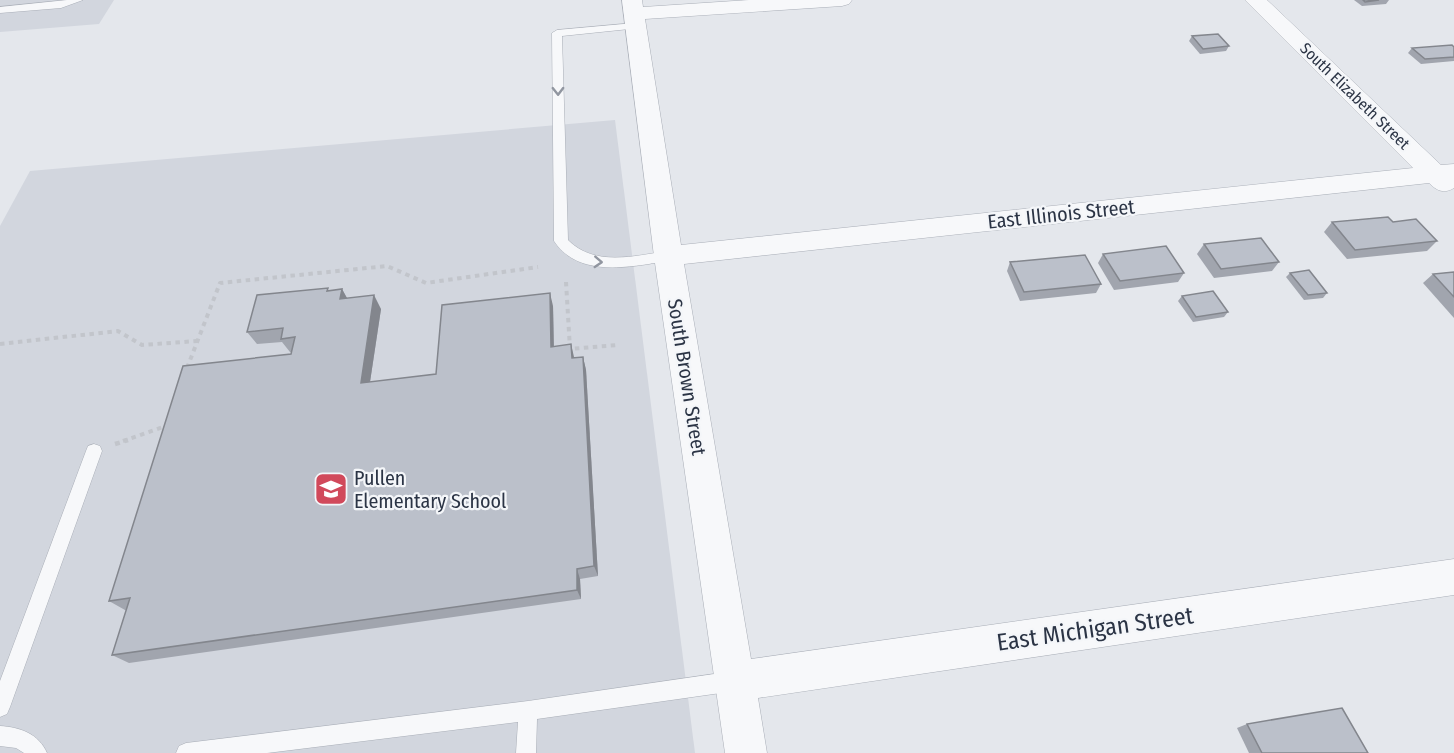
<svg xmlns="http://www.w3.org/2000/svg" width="1454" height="753" viewBox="0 0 1454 753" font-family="'Fira Sans Condensed',sans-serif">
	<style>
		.built { fill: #d2d6de }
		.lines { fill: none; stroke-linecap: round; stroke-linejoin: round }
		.service-casing { stroke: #a9aeb7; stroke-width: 1 }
		.minor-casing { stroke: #a9aeb7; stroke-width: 1 }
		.path-far1 { stroke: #c2c5cb; stroke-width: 4; stroke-dasharray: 4.5 4.5; stroke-linecap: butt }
		.path { stroke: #c2c5cb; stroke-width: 4.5; stroke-dasharray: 5 5; stroke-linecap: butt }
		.service { fill: #f7f8fa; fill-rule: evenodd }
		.minor { fill: #f7f8fa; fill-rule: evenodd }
		.wall { fill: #a1a5ae }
		.shaded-wall { fill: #83868d }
		.building { fill: #bbc0ca; stroke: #83868d; stroke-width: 1.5 }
		.oneway { stroke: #9196a0 }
		.labels { text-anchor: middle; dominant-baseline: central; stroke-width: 4.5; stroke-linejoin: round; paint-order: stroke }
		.far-street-label { font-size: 16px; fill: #2b3445; stroke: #f4f6f9 }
		.street-label { font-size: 20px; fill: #2b3445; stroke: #f4f6f9 }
		.poi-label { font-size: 20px; fill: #2b3445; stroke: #f4f6f9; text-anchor: start }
		.near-street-label { font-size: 24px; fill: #2b3445; stroke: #f4f6f9 }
	</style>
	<rect width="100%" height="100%" fill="#e4e7ec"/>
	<g class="built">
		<path d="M 0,0 L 114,0 L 99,24 L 0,32 Z"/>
		<path d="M 615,120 L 695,753 L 0,753 L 0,226 L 30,171 Z"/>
	</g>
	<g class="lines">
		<g class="service-casing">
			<g id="service">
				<path d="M 67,0 L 83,0 L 61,8 L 0,13 L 0,7 Z"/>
				<path d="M 635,23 L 640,26 L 639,28 L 562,36 L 568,240 C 595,267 633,256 668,251 L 675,256 C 669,263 657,262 649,264 C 616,269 575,273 554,241 L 552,33 L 557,30 Z"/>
				<path d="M 94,444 L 100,446 L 102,451 L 10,707 L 7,714 L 0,717 L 0,681 L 86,451 L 88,446 Z"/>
				<path d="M 735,671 L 742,674 L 745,681 L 742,688 L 735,691 L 537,719 L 536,753 L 516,753 L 518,722 L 267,753 L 176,753 L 179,746 L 186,743 L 528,701 Z"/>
				<path d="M 0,726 C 20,727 39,734 47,753 L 24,753 L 16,748 L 0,746 Z"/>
			</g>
		</g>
		<g class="minor-casing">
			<path id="minor" d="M 622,0 L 642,0 L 643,7 L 749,0 L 852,0 L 849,4 L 842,6 L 645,19 L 681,245 L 1413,168 L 1245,0 L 1267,0 L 1441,165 L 1454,164 L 1454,188 C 1444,194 1437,191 1429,183 L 684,264 L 751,659 L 1454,559 L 1454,595 L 758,698 L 767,753 L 725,753 L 654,256 Z"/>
		</g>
		<g class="path-far1">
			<path d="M 566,282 L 570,349 L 617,345"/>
			<path d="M 0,344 L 118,331 L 142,345 L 197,341"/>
			<path d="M 187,368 L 220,283 L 387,266 L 426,283 L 538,267"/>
			<path d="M 123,441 L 166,426"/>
		</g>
		<path class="path" d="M 115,444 L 128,440"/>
		<use href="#service" class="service"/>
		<use href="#minor" class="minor"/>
	</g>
	<g class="wall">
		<path d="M 1354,0 L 1389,0 L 1386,4 L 1362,6 Z"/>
		<path d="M 1192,36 L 1229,46 L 1226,51 L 1200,54 L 1189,41 Z"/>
		<path d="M 1454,47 L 1454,61 L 1421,64 L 1408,53 L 1412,48 Z"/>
		<path d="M 1332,222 L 1393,222 L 1437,241 L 1427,251 L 1347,259 L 1324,232 Z"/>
		<path d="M 1204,244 L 1279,262 L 1272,271 L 1214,278 L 1197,254 Z"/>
		<path d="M 1103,254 L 1184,273 L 1178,282 L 1114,290 L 1098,263 Z"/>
		<path d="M 1010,262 L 1101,284 L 1096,293 L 1020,301 L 1007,271 Z"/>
		<path d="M 1454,272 L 1454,318 L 1423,283 L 1433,274 Z"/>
		<path d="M 1290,273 L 1327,293 L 1323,298 L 1304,300 L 1286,277 Z"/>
		<path d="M 342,289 L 347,298 L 381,309 L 370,382 L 436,374 L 553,306 L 554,347 L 575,358 L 583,357 L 586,370 L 598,576 L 580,579 L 581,599 L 129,663 L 112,655 L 126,610 L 125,610 L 109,601 L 291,354 L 292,352 L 290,352 L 282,342 L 257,344 L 247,332 L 329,291 Z"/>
		<path d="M 1182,296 L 1228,312 L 1224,317 L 1193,322 L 1178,301 Z"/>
		<path d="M 1247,724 L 1368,753 L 1249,753 L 1237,728 Z"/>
	</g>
	<g class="shaded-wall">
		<path d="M 342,289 L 349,302 L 340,299 Z"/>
		<path d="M 550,293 L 553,306 L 554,360 L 551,347 Z"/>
		<path d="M 374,295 L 381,309 L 368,395 L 361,383 Z"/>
		<path d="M 571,344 L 574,357 L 575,371 L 572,358 Z"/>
		<path d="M 583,357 L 586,370 L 598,576 L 594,566 Z"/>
		<path d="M 577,569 L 580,579 L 581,599 L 577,590 Z"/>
	</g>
	<g class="building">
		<path d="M 1363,0 L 1379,0 L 1365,2 Z"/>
		<path d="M 1218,34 L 1229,46 L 1203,49 L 1192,36 Z"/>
		<path d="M 1452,45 L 1454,47 L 1454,57 L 1425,59 L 1412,48 Z"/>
		<path d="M 1388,217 L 1393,222 L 1416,219 L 1437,241 L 1355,250 L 1332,222 Z"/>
		<path d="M 1261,238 L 1279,262 L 1221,269 L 1204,244 Z"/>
		<path d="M 1166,246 L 1184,273 L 1120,281 L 1103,254 Z"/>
		<path d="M 1085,255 L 1101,284 L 1024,292 L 1010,262 Z"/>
		<path d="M 1309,270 L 1327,293 L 1308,295 L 1290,273 Z"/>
		<path d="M 1454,272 L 1454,297 L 1433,274 Z"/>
		<path d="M 328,288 L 327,291 L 342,289 L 340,299 L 374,295 L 361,383 L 436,374 L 442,305 L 550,293 L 551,347 L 571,344 L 572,358 L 583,357 L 594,566 L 577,569 L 577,590 L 112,655 L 130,598 L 109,601 L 183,366 L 291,354 L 295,337 L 281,339 L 283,328 L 247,332 L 257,295 Z"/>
		<path d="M 1213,291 L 1228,312 L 1196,317 L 1182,296 Z"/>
		<path d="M 1342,708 L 1368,753 L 1262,753 L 1247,724 Z"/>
	</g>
	<defs><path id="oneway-chevron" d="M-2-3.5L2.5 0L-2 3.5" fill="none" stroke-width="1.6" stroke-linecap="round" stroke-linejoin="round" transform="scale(1.5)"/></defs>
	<g class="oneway">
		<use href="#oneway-chevron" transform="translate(558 91) rotate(89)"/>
		<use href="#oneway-chevron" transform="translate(598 262) rotate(3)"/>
	</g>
	<defs>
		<g id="school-square" transform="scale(1.725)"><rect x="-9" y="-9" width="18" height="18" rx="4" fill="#d1495b" stroke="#f4f6f9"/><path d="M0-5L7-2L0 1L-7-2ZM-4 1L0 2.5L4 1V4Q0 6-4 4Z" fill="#fff"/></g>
	</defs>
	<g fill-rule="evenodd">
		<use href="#school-square" x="331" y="489"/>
	</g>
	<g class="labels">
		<g class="far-street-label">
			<text transform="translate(1355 96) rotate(44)">South Elizabeth Street</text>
		</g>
		<g class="street-label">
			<text transform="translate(1061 214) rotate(-6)">East Illinois Street</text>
			<text transform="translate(687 377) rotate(81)">South Brown Street</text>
		</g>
		<g class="poi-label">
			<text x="354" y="478">Pullen<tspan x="354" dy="23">Elementary School</tspan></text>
		</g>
		<g class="near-street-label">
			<text transform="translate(1095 629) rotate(-8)">East Michigan Street</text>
		</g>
	</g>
</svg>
